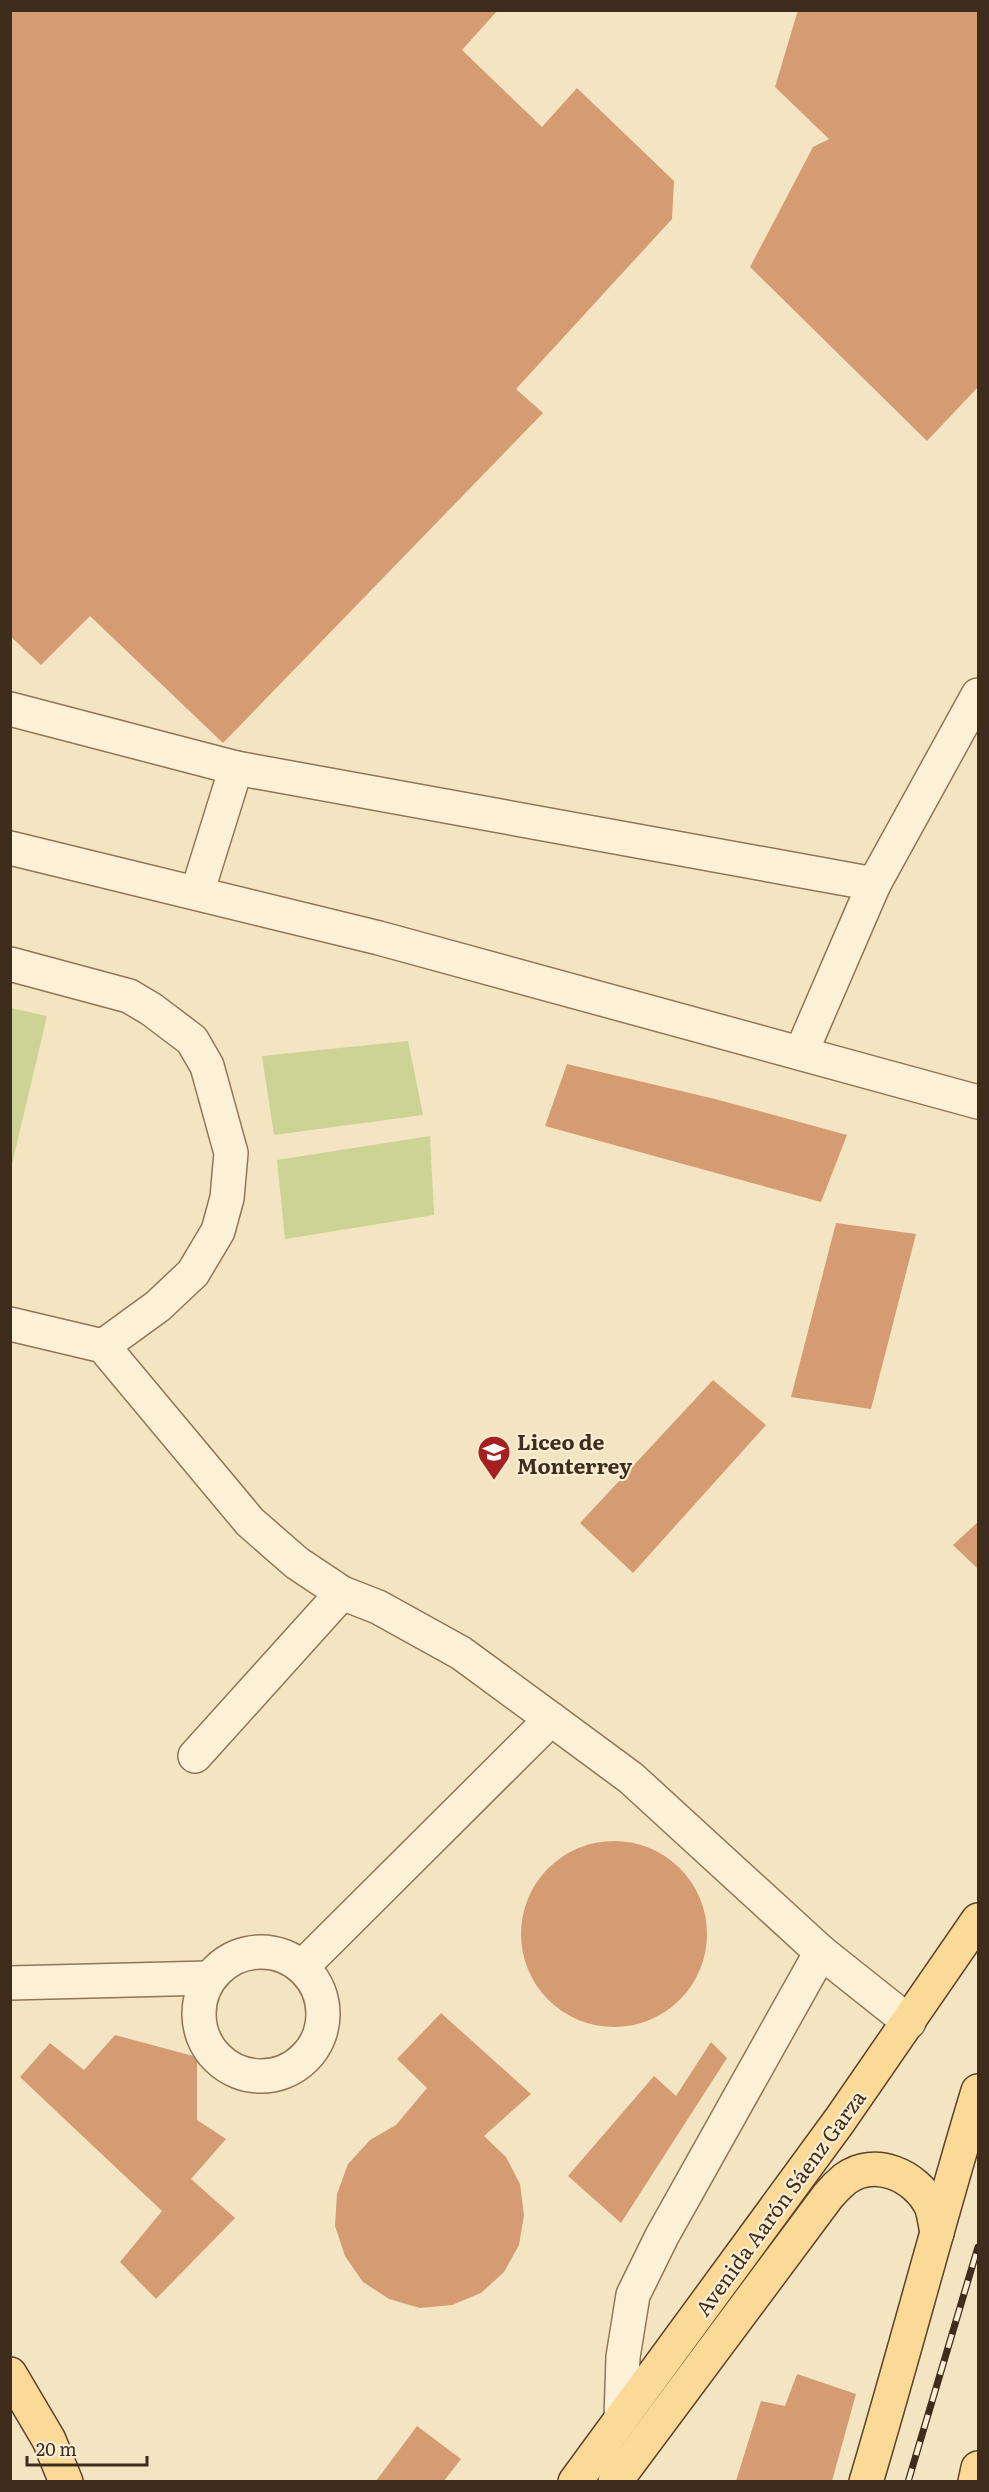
<svg xmlns="http://www.w3.org/2000/svg" width="989" height="2492" viewBox="0 0 989 2492" font-family="Literata,serif">
	<style>
		.green { fill: #ccd395 }
		.building { fill: #d59c74 }
		.lines { fill: none; stroke-linecap: round; stroke-linejoin: round }
		.minor-casing { stroke: #907557; stroke-width: 36 }
		.major-casing { stroke: #5d422c; stroke-width: 36 }
		.minor { stroke: #fcf1d7; stroke-width: 33 }
		.major { stroke: #fada96; stroke-width: 33 }
		.rail-casing { stroke: #3e2c1d; stroke-width: 7 }
		.rail { stroke: #f9eed3; stroke-width: 4.5; stroke-dasharray: 14; stroke-linecap: butt }
		.labels { text-anchor: middle; dominant-baseline: central; stroke-width: 4.5; stroke-linejoin: round; paint-order: stroke }
		.poi-label { font-size: 21px; font-weight: bold; fill: #3e2c1d; stroke: #f9eed3; text-anchor: start }
		.street-label { font-size: 21px; fill: #3e2c1d; stroke: #f9eed3 }
	</style>
	<rect width="100%" height="100%" fill="#f3e4c2"/>
	<g class="green">
		<path d="M 11,1008 L 47,1016 L 11,1168 L 10,1008 Z"/>
		<path d="M 408,1041 L 423,1115 L 274,1135 L 262,1056 Z"/>
		<path d="M 430,1136 L 434,1215 L 285,1239 L 277,1160 Z"/>
	</g>
	<g class="building">
		<path d="M 10,10 L 498,10 L 462,50 L 542,127 L 577,88 L 674,181 L 672,219 L 516,389 L 543,413 L 223,743 L 90,616 L 41,665 L 10,636 Z"/>
		<path d="M 798,10 L 978,10 L 978,387 L 927,441 L 750,267 L 813,147 L 829,139 L 775,87 Z"/>
		<path d="M 567,1064 L 715,1099 L 847,1135 L 821,1202 L 545,1126 Z"/>
		<path d="M 836,1223 L 916,1234 L 871,1409 L 791,1397 Z"/>
		<path d="M 713,1380 L 766,1425 L 633,1573 L 580,1523 Z"/>
		<path d="M 978,1522 L 978,1569 L 953,1545 Z"/>
		<circle cx="614" cy="1934" r="93"/>
		<path d="M 441,2013 L 531,2094 L 484,2136 L 506,2157 L 520,2184 L 524,2215 L 519,2245 L 504,2272 L 481,2293 L 452,2305 L 420,2308 L 389,2299 L 363,2282 L 345,2256 L 335,2226 L 337,2194 L 348,2164 L 370,2140 L 396,2125 L 427,2088 L 397,2059 Z"/>
		<path d="M 115,2035 L 197,2057 L 197,2120 L 226,2139 L 191,2179 L 235,2218 L 156,2299 L 120,2262 L 162,2211 L 20,2077 L 50,2043 L 84,2070 Z"/>
		<path d="M 711,2042 L 727,2058 L 621,2223 L 568,2176 L 654,2076 L 676,2096 Z"/>
		<path d="M 797,2374 L 856,2394 L 832,2481 L 736,2481 L 761,2401 L 785,2406 Z"/>
		<path d="M 417,2426 L 461,2459 L 444,2481 L 376,2481 Z"/>
	</g>
	<g class="lines">
		<g class="minor-casing">
			<g id="minor">
				<path d="M 10,709 L 236,768 L 197,893"/>
				<path d="M 236,768 L 874,884 L 801,1053"/>
				<path d="M 10,848 L 379,938 L 978,1102"/>
				<path d="M 874,884 L 978,695"/>
				<path d="M 10,964 L 129,996 L 151,1009 L 192,1040 L 207,1066 L 231,1153 L 227,1198 L 218,1231 L 193,1273 L 158,1306 L 103,1346"/>
				<path d="M 10,1324 L 103,1346 L 250,1522 L 297,1563 L 342,1593 L 378,1607 L 461,1653 L 551,1719"/>
				<path d="M 195,1756 L 342,1593"/>
				<circle cx="261" cy="2014" r="62"/>
				<path d="M 303,1966 L 551,1719 L 631,1778 L 821,1952 L 909,2022"/>
				<path d="M 10,1983 L 209,1978"/>
				<path d="M 621,2419 L 623,2357 L 633,2295 L 662,2236 L 821,1952"/>
			</g>
		</g>
		<g class="major-casing">
			<g id="major">
				<path d="M 10,2374 L 49,2440 L 66,2482"/>
				<path d="M 575,2482 L 840,2120 L 978,1920"/>
				<path d="M 615,2482 L 828,2196 C 833,2190 839,2184 845,2179 C 874,2157 916,2175 931,2206 C 934,2213 935,2224 937,2233"/>
				<path d="M 866,2482 C 905,2351 939,2220 978,2091"/>
				<path d="M 975,2482 L 978,2468"/>
			</g>
		</g>
		<use href="#minor" class="minor"/>
		<use href="#major" class="major"/>
		<g class="rail-casing">
			<path id="rail" d="M 908,2482 L 978,2247"/>
		</g>
		<use href="#rail" class="rail"/>
	</g>
	<defs>
		<g id="school-pin" transform="scale(1.725)"><path d="M0 17L-7.5 6A9.5 9.5 0 1 1 7.5 6Z" fill="#a62022" stroke="#f9eed3"/><path d="M0-5L7-2L0 1L-7-2ZM-4 1L0 2.5L4 1V4Q0 6-4 4Z" fill="#fff"/></g>
	</defs>
	<g fill-rule="evenodd">
		<use href="#school-pin" x="494" y="1452"/>
	</g>
	<g class="labels">
		<g class="poi-label">
			<text x="517" y="1440">Liceo de<tspan x="517" dy="24">Monterrey</tspan></text>
		</g>
		<g class="street-label">
			<text transform="translate(779 2202) rotate(-54)">Avenida Aarón Sáenz Garza</text>
		</g>
	</g>
	<rect width="989" height="2492" fill="none" stroke="#3e2c1d" stroke-width="24"/>
	<path d="M27 2456v9h120v-9" fill="none" stroke="#3e2c1d" stroke-width="3"/>
	<text x="36" y="2456" font-size="18" fill="#3e2c1d" stroke="#f9eed3" stroke-width="4.5" paint-order="stroke">20 m</text>
</svg>
